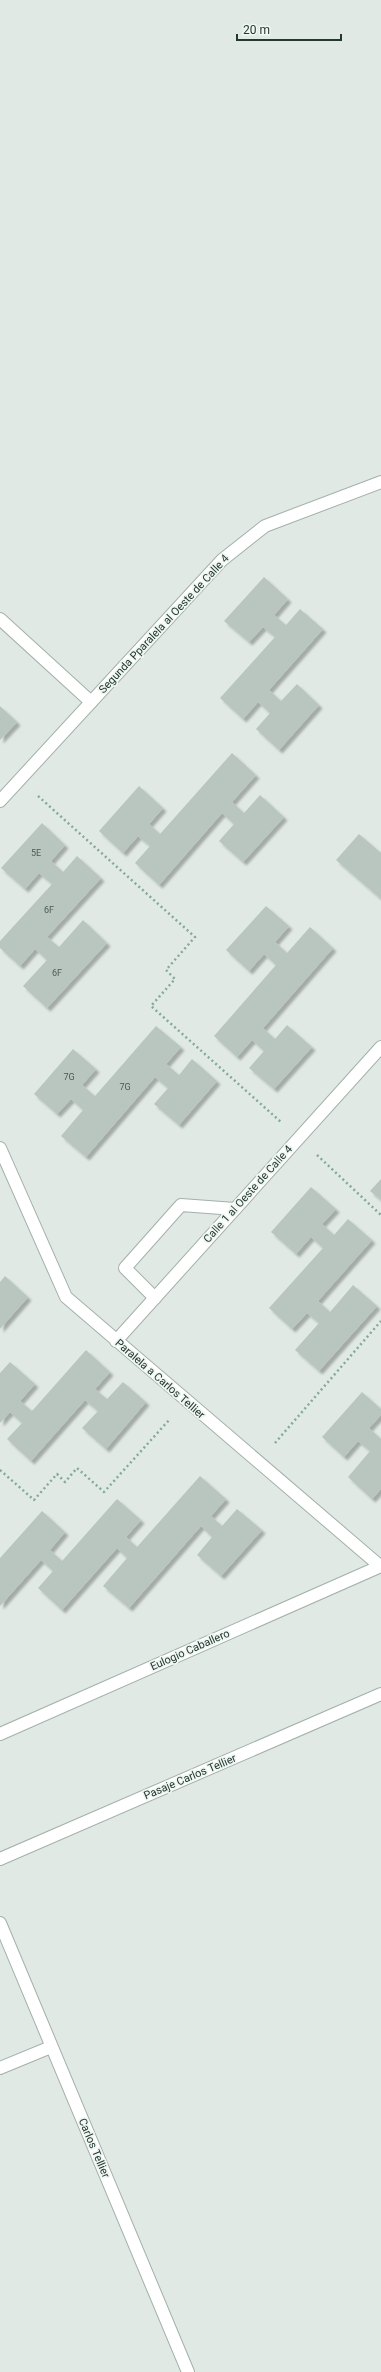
<svg xmlns="http://www.w3.org/2000/svg" width="381" height="2372" viewBox="0 0 381 2372" font-family="Roboto,sans-serif">
	<style>
		.building { fill: #b9c6c0; filter: url(#shadow) }
		.lines { fill: none; stroke-linecap: round; stroke-linejoin: round }
		.lane-casing { stroke: #a4b0aa; stroke-width: 14 }
		.street-casing { stroke: #a4b0aa; stroke-width: 14 }
		.path { stroke: #84a99b; stroke-width: 2.5; stroke-dasharray: 2 3; stroke-linecap: butt }
		.lane { stroke: #fff; stroke-width: 12 }
		.street { stroke: #fff; stroke-width: 12 }
		.labels { text-anchor: middle; dominant-baseline: central; stroke-width: 3.5; stroke-linejoin: round; paint-order: stroke }
		.number-label { font-size: 9px; fill: #485c54 }
		.street-label { font-size: 11px; fill: #233830; stroke: #f0f6f3 }
	</style>
	<defs>
		<filter id="shadow"><feDropShadow dx="3.5" dy="3.5" stdDeviation="1" flood-color="#0004"/></filter>
	</defs>
	<rect width="100%" height="100%" fill="#e0e9e4"/>
	<g class="building">
		<path d="M 264,577 L 288,599 L 274,615 L 286,625 L 300,609 L 323,629 L 269,690 L 281,701 L 297,684 L 319,705 L 279,750 L 256,729 L 270,713 L 258,702 L 243,719 L 220,698 L 275,637 L 263,627 L 249,642 L 224,621 Z"/>
		<path d="M 0,706 L 17,722 L 0,740 Z"/>
		<path d="M 232,753 L 256,775 L 232,802 L 244,813 L 260,795 L 284,817 L 243,862 L 219,841 L 234,824 L 222,813 L 159,885 L 135,863 L 150,846 L 138,836 L 123,853 L 99,831 L 139,786 L 163,808 L 149,824 L 160,834 Z"/>
		<path d="M 42,823 L 65,845 L 51,861 L 63,872 L 77,856 L 101,878 L 47,937 L 59,947 L 83,920 L 107,943 L 47,1008 L 23,986 L 47,960 L 35,949 L 20,966 L 0,948 L 0,941 L 52,884 L 39,873 L 25,889 L 1,868 Z"/>
		<path d="M 359,834 L 381,853 L 381,899 L 336,860 Z"/>
		<path d="M 266,906 L 289,926 L 275,942 L 287,953 L 310,927 L 333,948 L 263,1028 L 275,1039 L 287,1025 L 312,1047 L 274,1089 L 249,1068 L 264,1051 L 252,1040 L 237,1057 L 214,1036 L 276,965 L 264,954 L 249,971 L 226,950 Z"/>
		<path d="M 156,1026 L 181,1047 L 166,1064 L 179,1075 L 192,1059 L 217,1081 L 179,1125 L 154,1104 L 168,1088 L 155,1077 L 86,1157 L 61,1136 L 83,1110 L 71,1099 L 57,1114 L 34,1094 L 73,1049 L 96,1069 L 82,1085 L 95,1096 Z"/>
		<path d="M 381,1179 L 381,1200 L 370,1191 Z"/>
		<path d="M 311,1187 L 336,1209 L 322,1224 L 334,1235 L 348,1219 L 372,1240 L 318,1301 L 330,1312 L 353,1285 L 377,1306 L 319,1371 L 295,1350 L 319,1323 L 307,1313 L 292,1329 L 269,1308 L 323,1248 L 311,1237 L 296,1254 L 271,1232 Z"/>
		<path d="M 5,1276 L 28,1297 L 0,1329 L 0,1282 Z"/>
		<path d="M 86,1350 L 110,1372 L 95,1389 L 107,1399 L 123,1382 L 146,1402 L 106,1449 L 82,1428 L 98,1411 L 85,1400 L 31,1461 L 7,1439 L 22,1423 L 10,1412 L 0,1423 L 0,1373 L 10,1362 L 35,1384 L 20,1401 L 32,1411 Z"/>
		<path d="M 362,1392 L 381,1409 L 381,1415 L 369,1428 L 381,1439 L 381,1489 L 372,1499 L 348,1477 L 370,1451 L 358,1441 L 344,1457 L 322,1437 Z"/>
		<path d="M 200,1476 L 226,1499 L 211,1516 L 222,1526 L 237,1509 L 262,1530 L 221,1576 L 197,1555 L 212,1537 L 201,1526 L 129,1608 L 103,1586 L 127,1558 L 117,1548 L 62,1610 L 38,1588 L 53,1571 L 41,1560 L 0,1606 L 0,1558 L 42,1511 L 65,1532 L 50,1550 L 62,1561 L 117,1499 L 141,1520 L 126,1537 L 137,1547 Z"/>
	</g>
	<g class="lines">
		<g class="lane-casing">
			<g id="lane">
				<path d="M 0,619 L 91,702"/>
				<path d="M 155,1298 L 125,1268 L 181,1205 L 235,1209"/>
				<path d="M 0,1859 L 381,1694"/>
			</g>
		</g>
		<g class="street-casing">
			<g id="street">
				<path d="M 0,801 L 222,560 L 265,526 L 381,482"/>
				<path d="M 0,1148 L 66,1297 L 380,1566"/>
				<path d="M 116,1341 L 381,1047"/>
				<path d="M 0,1734 L 381,1566"/>
				<path d="M 0,1923 L 188,2372"/>
				<path d="M 0,2068 L 51,2047"/>
			</g>
		</g>
		<g class="path">
			<path d="M 38,796 L 195,937 L 166,970 L 175,979 L 151,1006 L 281,1122"/>
			<path d="M 317,1155 L 381,1215"/>
			<path d="M 275,1443 L 381,1321"/>
			<path d="M 0,1470 L 34,1500 L 57,1474 L 65,1482 L 77,1468 L 104,1492 L 170,1419"/>
		</g>
		<use href="#lane" class="lane"/>
		<use href="#street" class="street"/>
	</g>
	<g class="labels">
		<g class="number-label">
			<text x="36" y="853">5E</text>
			<text x="49" y="910">6F</text>
			<text x="57" y="973">6F</text>
			<text x="69" y="1077">7G</text>
			<text x="125" y="1087">7G</text>
		</g>
		<g class="street-label">
			<text transform="translate(164 624) rotate(-47)">Segunda Pparalela al Oeste de Calle 4</text>
			<text transform="translate(248 1194) rotate(-48)">Calle 1 al Oeste de Calle 4</text>
			<text transform="translate(160 1379) rotate(41)">Paralela a Carlos Tellier</text>
			<text transform="translate(190 1650) rotate(-24)">Eulogio Caballero</text>
			<text transform="translate(190 1777) rotate(-23)">Pasaje Carlos Tellier</text>
			<text transform="translate(94 2148) rotate(67)">Carlos Tellier</text>
		</g>
	</g>
	<path d="M237 34v6h104v-6" fill="none" stroke="#233830" stroke-width="2"/>
	<text x="243" y="34" font-size="12" fill="#233830" stroke="#f0f6f3" stroke-width="3" paint-order="stroke">20 m</text>
</svg>
